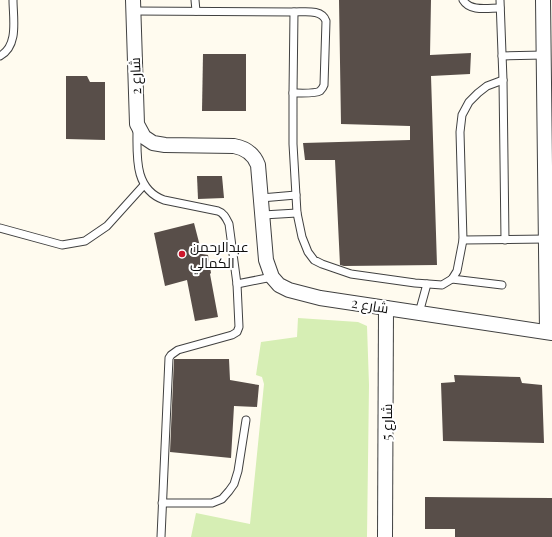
<svg xmlns="http://www.w3.org/2000/svg" width="552" height="537" viewBox="0 0 552 537" font-family="'Playfair Display',Cairo,serif">
	<style>
		.green { fill: #d6eeb4 }
		.building { fill: #584e49 }
		.lines { fill: none; stroke-linecap: round; stroke-linejoin: round }
		.lane-casing { stroke: #414141; stroke-width: 9 }
		.street-casing { stroke: #414141; stroke-width: 16 }
		.lane { stroke: #fff; stroke-width: 7 }
		.street { stroke: #fff; stroke-width: 14 }
		.poi-dot { fill: #cd172c; stroke: #fff; stroke-width: 1.5 }
		.labels { text-anchor: middle; dominant-baseline: central; stroke-width: 4; stroke-linejoin: round; paint-order: stroke }
		.street-label { font-size: 14px; fill: #0e0e0e; stroke: #fff }
		.poi-label { font-size: 14px; fill: #0e0e0e; stroke: #fff; text-anchor: start }
	</style>
	<rect width="100%" height="100%" fill="#fffbef"/>
	<path class="green" d="M 298,318 L 358,322 L 367,326 L 369,385 L 367,537 L 191,537 L 196,513 L 250,524 L 264,384 L 262,377 L 256,375 L 261,342 L 297,337 Z"/>
	<g class="building">
		<path d="M 339,0 L 431,0 L 430,55 L 471,53 L 470,74 L 431,76 L 437,265 L 344,266 L 340,265 L 335,160 L 305,160 L 303,143 L 410,140 L 410,126 L 341,124 Z"/>
		<path d="M 203,54 L 246,54 L 246,111 L 202,111 Z"/>
		<path d="M 66,76 L 87,76 L 90,82 L 105,82 L 105,140 L 66,139 Z"/>
		<path d="M 197,176 L 222,176 L 224,198 L 198,199 Z"/>
		<path d="M 194,223 L 202,254 L 208,255 L 211,273 L 210,274 L 218,317 L 195,321 L 187,280 L 165,286 L 154,233 Z"/>
		<path d="M 174,359 L 229,359 L 230,380 L 259,385 L 257,407 L 234,406 L 231,458 L 170,452 Z"/>
		<path d="M 454,375 L 520,377 L 522,383 L 542,385 L 544,443 L 443,441 L 441,383 L 455,382 Z"/>
		<path d="M 425,497 L 552,498 L 552,537 L 455,537 L 455,529 L 425,529 Z"/>
	</g>
	<g class="lines">
		<g class="lane-casing">
			<g id="lane">
				<path d="M 195,0 L 196,11"/>
				<path d="M 463,0 C 470,12 488,8 500,8"/>
				<path d="M 500,0 L 503,80 L 505,240"/>
				<path d="M 134,11 L 294,12 C 305,12 322,9 326,21 L 324,85 C 323,88 322,89 320,91 C 315,94 299,93 293,93"/>
				<path d="M 294,12 L 293,93 L 293,144 L 297,213 L 302,237 L 308,252 L 314,260 L 322,264 L 351,274 L 415,283 L 442,285 L 452,279 L 457,271 L 463,240 L 460,132 L 462,115 L 469,102 L 478,93 L 487,86 L 503,80"/>
				<path d="M 0,56 C 19,46 13,18 13,0"/>
				<path d="M 502,56 L 544,55"/>
				<path d="M 137,130 C 137,157 134,189 164,200 L 218,211 C 224,213 226,218 229,224 L 237,284 L 239,327 L 237,332 L 232,335 L 178,350 L 171,355 L 169,358 L 161,537"/>
				<path d="M 261,198 L 296,195"/>
				<path d="M 263,215 L 297,213"/>
				<path d="M 0,228 L 62,245 L 85,241 L 107,226 L 144,185"/>
				<path d="M 463,240 L 546,239"/>
				<path d="M 452,279 L 502,285"/>
				<path d="M 237,284 L 272,277"/>
				<path d="M 419,313 L 427,284"/>
				<path d="M 162,503 L 212,503 L 222,499 L 229,491 L 234,484 L 238,471 L 246,420"/>
			</g>
		</g>
		<g class="street-casing">
			<g id="street">
				<path d="M 133,0 L 137,124 L 144,137 L 153,143 L 165,145 L 234,146 C 245,148 254,154 258,165 L 266,260 L 272,277 L 279,285 L 289,290 L 320,298 L 552,333"/>
				<path d="M 543,0 L 547,332"/>
				<path d="M 385,537 L 386,308"/>
			</g>
		</g>
		<use href="#lane" class="lane"/>
		<use href="#street" class="street"/>
	</g>
	<circle class="poi-dot" cx="182" cy="254" r="4"/>
	<g class="labels">
		<g class="street-label">
			<text transform="translate(135 76) rotate(-92)">شارع 2</text>
			<text transform="translate(370 305) rotate(9)">شارع 2</text>
			<text transform="translate(386 422) rotate(-90)">شارع 5</text>
		</g>
		<g class="poi-label">
			<text x="190" y="246">عبدالرحمن<tspan x="190" dy="16">الكمالي</tspan></text>
		</g>
	</g>
</svg>
